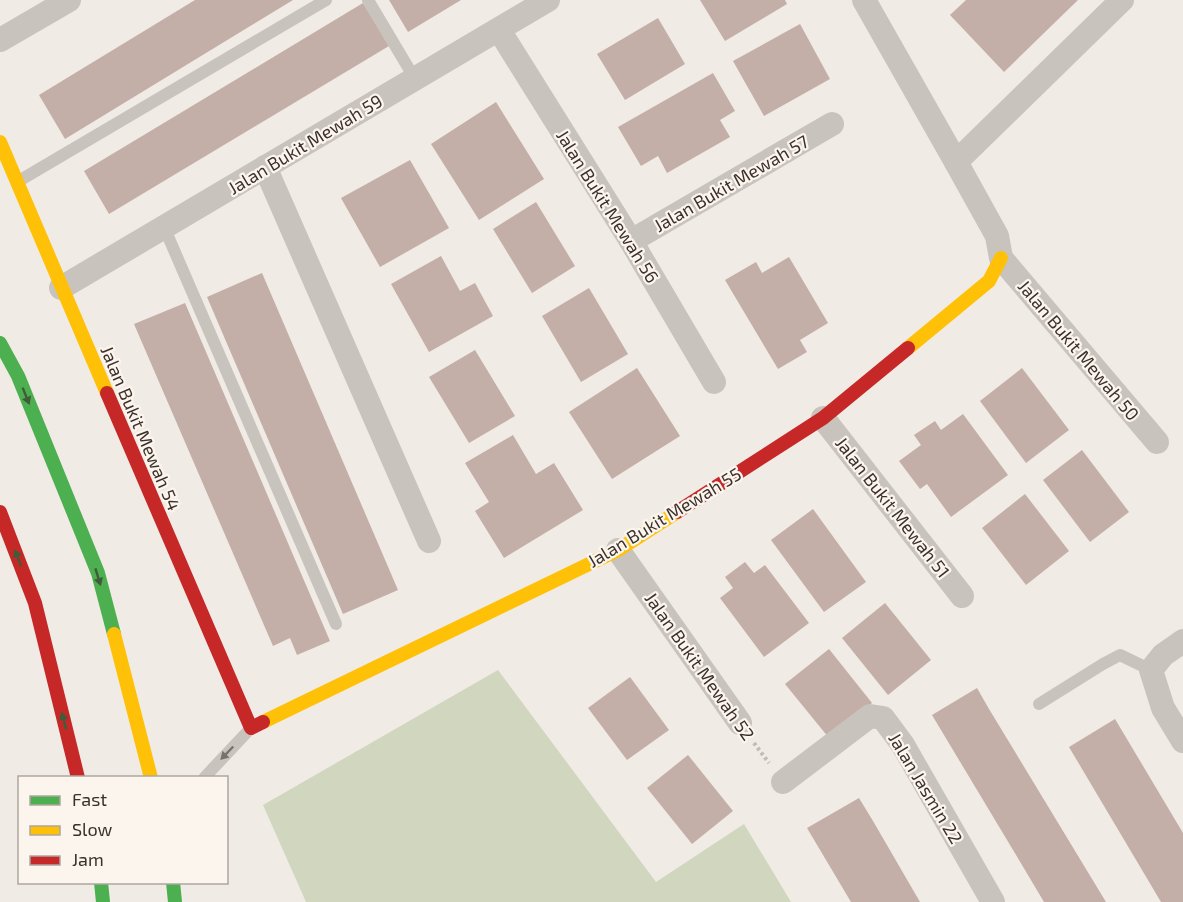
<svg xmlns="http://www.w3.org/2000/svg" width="1183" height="902" viewBox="0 0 1183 902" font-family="'Exo 2',sans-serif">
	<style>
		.green { fill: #d1d6bf }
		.building { fill: #c3afa7 }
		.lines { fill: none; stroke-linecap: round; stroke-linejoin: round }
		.path { stroke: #c2bbb6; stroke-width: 4; stroke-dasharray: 3 3; stroke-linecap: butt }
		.lane { stroke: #c9c3be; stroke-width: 12 }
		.street { stroke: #c9c3be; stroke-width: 24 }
		.fast { stroke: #4caf50; stroke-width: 14 }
		.slow { stroke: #ffc107; stroke-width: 14 }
		.jam { stroke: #c62828; stroke-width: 14 }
		.oneway { fill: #415c38 }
		.oneway2 { fill: #7b726d }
		.labels { text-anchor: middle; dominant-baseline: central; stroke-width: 4.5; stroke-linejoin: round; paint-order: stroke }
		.street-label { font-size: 18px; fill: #3b302b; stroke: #fbf5ee }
	</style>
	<rect width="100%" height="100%" fill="#f0ebe5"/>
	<path class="green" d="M 498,670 L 656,882 L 744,824 L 791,902 L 306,902 L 263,805 Z"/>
	<g class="building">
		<path d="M 195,0 L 293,0 L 65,139 L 39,95 Z"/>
		<path d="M 389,0 L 461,0 L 408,32 Z"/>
		<path d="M 700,0 L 785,0 L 787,4 L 725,41 Z"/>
		<path d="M 966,0 L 1078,0 L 1004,72 L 950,15 Z"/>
		<path d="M 363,3 L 389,46 L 109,214 L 84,171 Z"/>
		<path d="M 658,18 L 685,64 L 625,100 L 597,54 Z"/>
		<path d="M 800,24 L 830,79 L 764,116 L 733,61 Z"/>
		<path d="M 713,73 L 735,111 L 720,120 L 730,137 L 667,173 L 658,156 L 641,166 L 618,127 Z"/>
		<path d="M 496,102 L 544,179 L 479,220 L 431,144 Z"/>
		<path d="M 410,160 L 449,228 L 380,267 L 341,198 Z"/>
		<path d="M 536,202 L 575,266 L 532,293 L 493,229 Z"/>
		<path d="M 441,256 L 460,291 L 475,283 L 493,316 L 429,352 L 391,284 Z"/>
		<path d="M 789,257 L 828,323 L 800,340 L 807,352 L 778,369 L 725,280 L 756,262 L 762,273 Z"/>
		<path d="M 262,273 L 398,590 L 343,614 L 207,297 Z"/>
		<path d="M 589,288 L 628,354 L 581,382 L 542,316 Z"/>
		<path d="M 185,303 L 330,641 L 297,655 L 290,638 L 273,646 L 134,324 Z"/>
		<path d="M 475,350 L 515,416 L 469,443 L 429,377 Z"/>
		<path d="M 637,368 L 680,436 L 612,479 L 569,412 Z"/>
		<path d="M 1022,368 L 1069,430 L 1026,463 L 980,401 Z"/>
		<path d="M 963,414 L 1008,475 L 951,517 L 927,484 L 920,489 L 899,461 L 921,445 L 914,435 L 935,421 L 941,430 Z"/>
		<path d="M 513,435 L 536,474 L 554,463 L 583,510 L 504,558 L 475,511 L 489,502 L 465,463 Z"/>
		<path d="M 1082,450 L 1129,512 L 1090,542 L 1043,480 Z"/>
		<path d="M 1025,494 L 1069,551 L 1026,585 L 982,528 Z"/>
		<path d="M 813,509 L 866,582 L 824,612 L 771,540 Z"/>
		<path d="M 745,562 L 754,573 L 765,565 L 809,623 L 764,657 L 720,598 L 733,588 L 725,577 Z"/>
		<path d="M 885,603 L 931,660 L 888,695 L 842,638 Z"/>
		<path d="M 829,649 L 872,703 L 829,738 L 785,684 Z"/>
		<path d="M 630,677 L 669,730 L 627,760 L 588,708 Z"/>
		<path d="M 977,688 L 989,709 L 1106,902 L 1044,902 L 1022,865 L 932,715 Z"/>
		<path d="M 1115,719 L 1183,833 L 1183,902 L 1161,902 L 1069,747 Z"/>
		<path d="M 688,755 L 733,811 L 692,844 L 647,788 Z"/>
		<path d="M 859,798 L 873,821 L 920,902 L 851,902 L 807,828 Z"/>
	</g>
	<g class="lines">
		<path class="path" d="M 754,743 L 769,763"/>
		<g class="lane">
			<path d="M 368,0 L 415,79"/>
			<path d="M 17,182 L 326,0"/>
			<path d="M 164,227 L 336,624"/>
			<path d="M 1039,704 L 1103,664 L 1120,655 L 1151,670"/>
			<path d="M 204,778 L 250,729"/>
		</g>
		<g class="street">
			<path d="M 864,0 L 956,162 L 997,236 L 1001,258 L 1157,442"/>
			<path d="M 499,30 L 631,241 L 714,382"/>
			<path d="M 0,40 L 69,0"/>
			<path d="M 956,162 L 1122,0"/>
			<path d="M 265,167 L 429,541"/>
			<path d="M 631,241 L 832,124"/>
			<path d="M 61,288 L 548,0"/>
			<path d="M 823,418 L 962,596"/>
			<path d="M 618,550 L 740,723"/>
			<path d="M 1183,641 L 1163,655 L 1151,670 L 1163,708 L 1183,741"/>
			<path d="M 783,782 L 870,716 L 883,718 L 903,745 L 993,902"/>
		</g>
		<g class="fast">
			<path d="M 0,343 L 18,376 L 98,573 L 114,634"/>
			<path d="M 101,882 L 103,902"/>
			<path d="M 173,882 L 175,902"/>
		</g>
		<g class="slow">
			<path d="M 0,142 L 107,393"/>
			<path d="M 908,348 L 989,281 L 1001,258"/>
			<path d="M 114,634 L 151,778"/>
			<path d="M 263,722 L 618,550 L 677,512"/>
		</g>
		<g class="jam">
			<path d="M 107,393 L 251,728 L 263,722"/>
			<path d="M 0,512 L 35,603 L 78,778"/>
			<path d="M 677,512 L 823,418 L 908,348"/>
		</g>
	</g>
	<defs><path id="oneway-solid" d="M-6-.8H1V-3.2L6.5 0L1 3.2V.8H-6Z" transform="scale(1.5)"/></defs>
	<g class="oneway">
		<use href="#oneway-solid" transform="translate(26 396) rotate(68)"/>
		<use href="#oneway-solid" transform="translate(18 558) rotate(-111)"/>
		<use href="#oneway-solid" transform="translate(98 577) rotate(73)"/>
		<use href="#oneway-solid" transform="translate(64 721) rotate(-104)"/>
	</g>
	<use class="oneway2" href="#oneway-solid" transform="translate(227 753) rotate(134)"/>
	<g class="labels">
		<g class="street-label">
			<text transform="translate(305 144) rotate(-31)">Jalan Bukit Mewah 59</text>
			<text transform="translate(731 183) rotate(-30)">Jalan Bukit Mewah 57</text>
			<text transform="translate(608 206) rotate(58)">Jalan Bukit Mewah 56</text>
			<text transform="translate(1079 350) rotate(50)">Jalan Bukit Mewah 50</text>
			<text transform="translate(141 428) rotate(67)">Jalan Bukit Mewah 54</text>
			<text transform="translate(893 507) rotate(52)">Jalan Bukit Mewah 51</text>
			<text transform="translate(664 517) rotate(-31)">Jalan Bukit Mewah 55</text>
			<text transform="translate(700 666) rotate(55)">Jalan Bukit Mewah 52</text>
			<text transform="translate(926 788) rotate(59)">Jalan Jasmin 22</text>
		</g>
	</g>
	<rect x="18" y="776" width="210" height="108" fill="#fbf5ee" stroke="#aea6a0" stroke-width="1.5"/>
	<rect x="30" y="796" width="30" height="9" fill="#4caf50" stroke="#aea6a0" stroke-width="1.5"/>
	<text x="72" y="806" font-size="18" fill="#3b302b">Fast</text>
	<rect x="30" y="826" width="30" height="9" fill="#ffc107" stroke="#aea6a0" stroke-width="1.5"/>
	<text x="72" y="836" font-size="18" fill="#3b302b">Slow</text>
	<rect x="30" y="856" width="30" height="9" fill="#c62828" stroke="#aea6a0" stroke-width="1.5"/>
	<text x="72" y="866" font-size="18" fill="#3b302b">Jam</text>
</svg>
